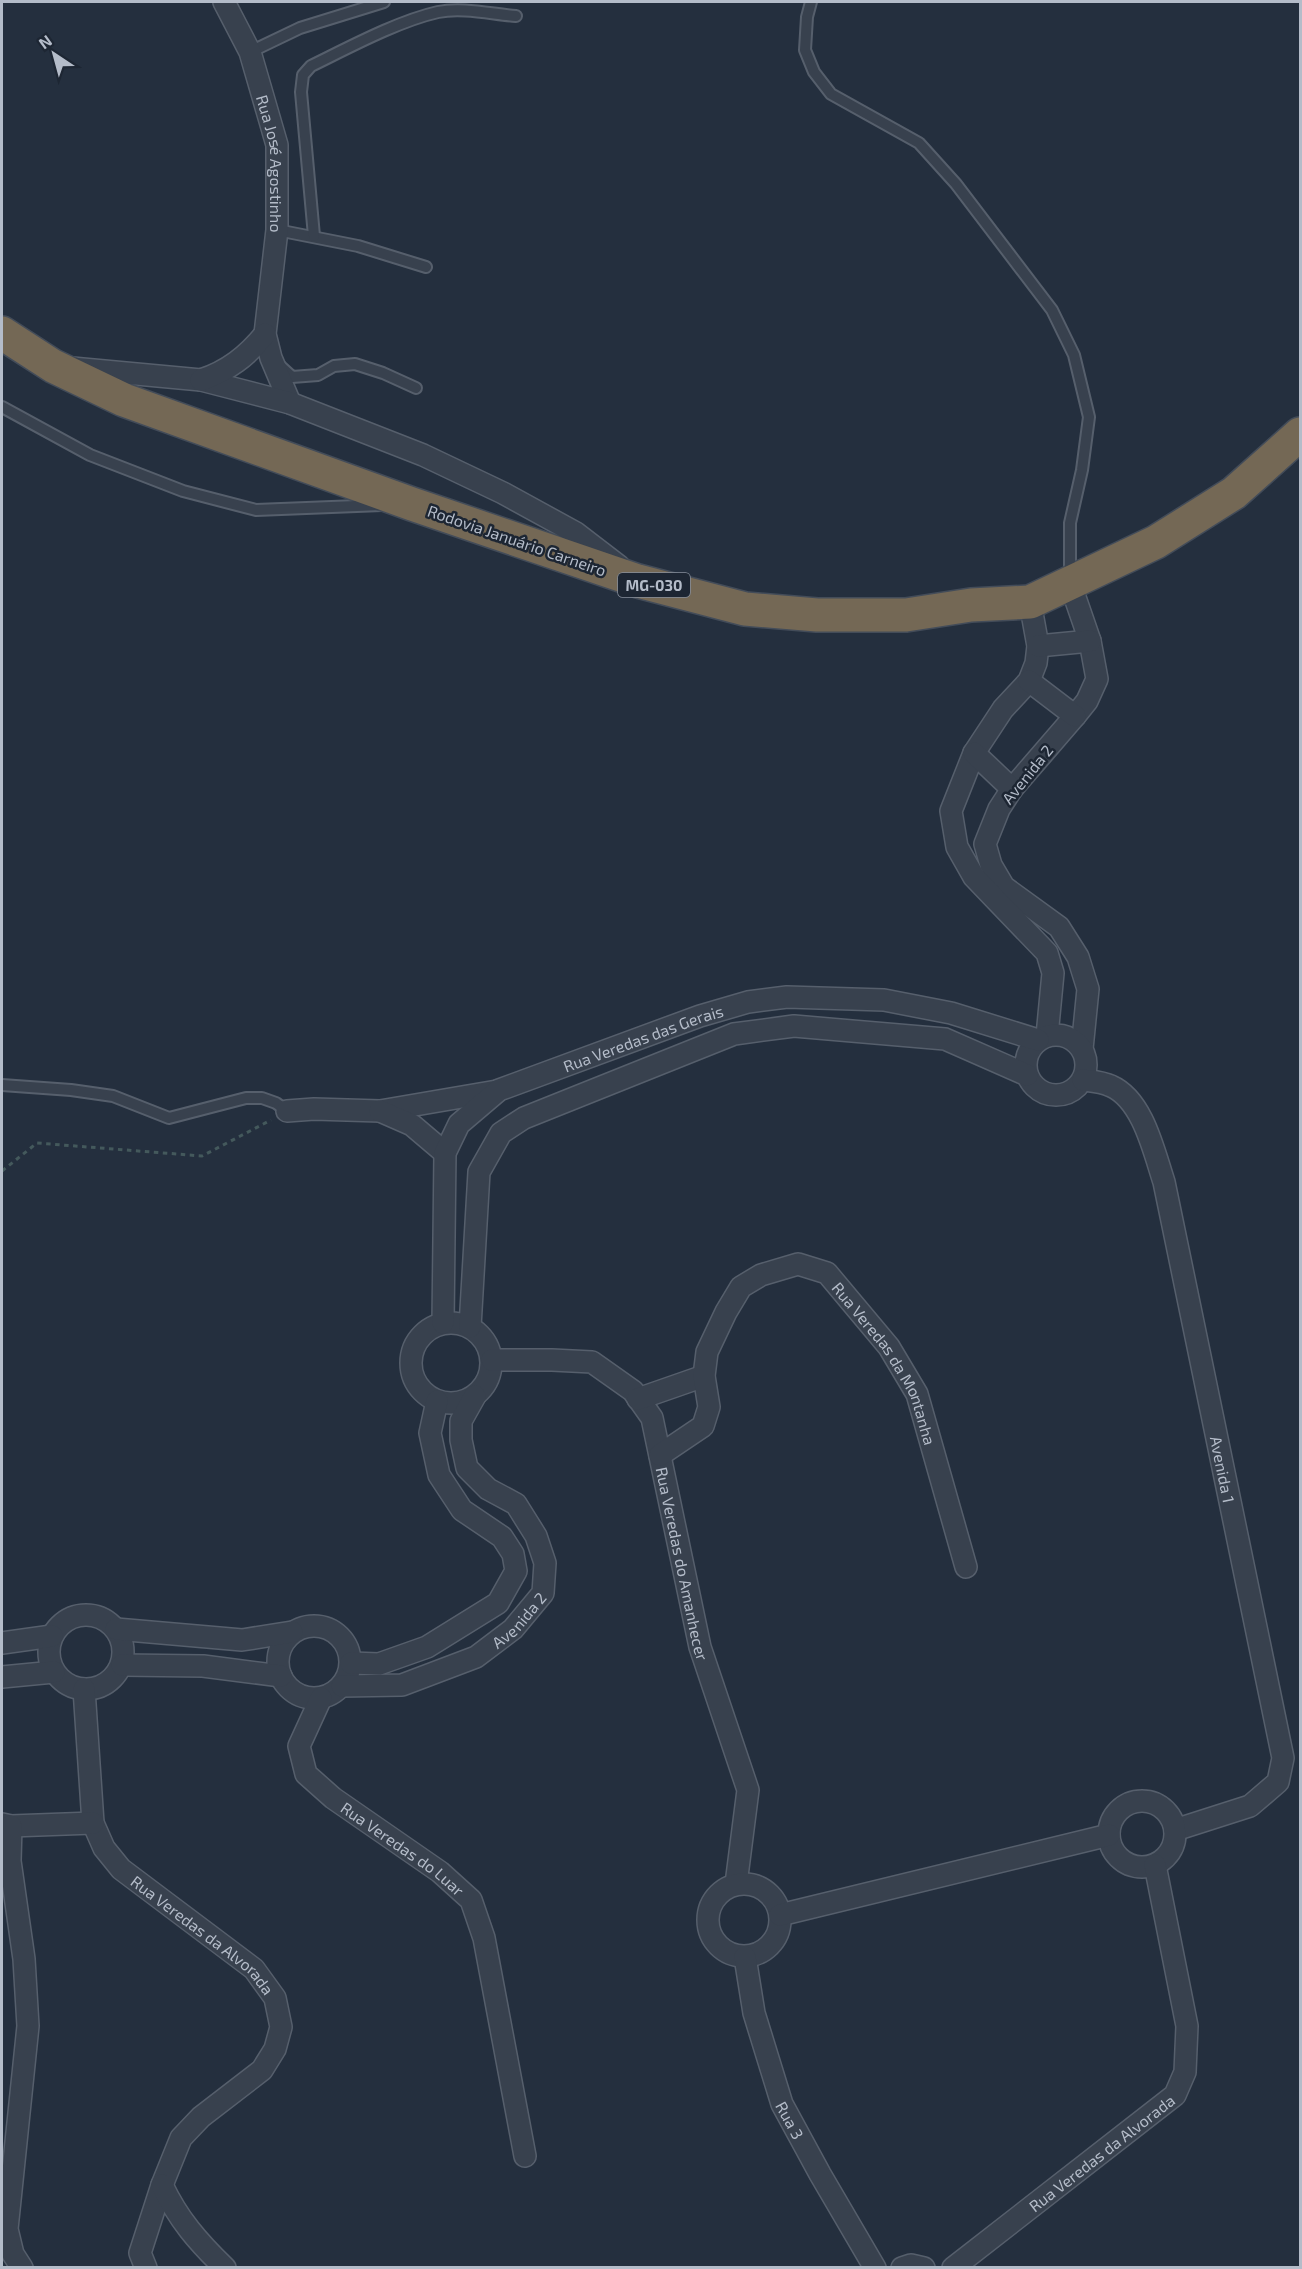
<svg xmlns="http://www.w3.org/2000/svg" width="1302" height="2269" viewBox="0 0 1302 2269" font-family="'Exo 2',sans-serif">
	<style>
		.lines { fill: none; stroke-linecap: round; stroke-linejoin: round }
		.lane-casing { stroke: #565f6c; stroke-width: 14 }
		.street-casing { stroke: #565f6c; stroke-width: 24 }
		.highway-casing { stroke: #434c59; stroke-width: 36 }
		.path { stroke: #44595c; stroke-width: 3; stroke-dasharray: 4.5 4.5; stroke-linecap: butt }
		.lane { stroke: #38414e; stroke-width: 10 }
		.street { stroke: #38414e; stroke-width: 21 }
		.highway { stroke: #746855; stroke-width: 33 }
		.labels { text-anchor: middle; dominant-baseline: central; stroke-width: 5; stroke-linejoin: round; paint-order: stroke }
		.shield { fill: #1d2633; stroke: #878f9c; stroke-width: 1.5 }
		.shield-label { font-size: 15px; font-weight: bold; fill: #b4bcc9 }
		.street-label { font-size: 16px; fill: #b4bcc9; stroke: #1d2633 }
	</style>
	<rect width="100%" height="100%" fill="#242f3e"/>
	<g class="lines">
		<g class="lane-casing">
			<g id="lane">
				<path d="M 811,2 L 807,17 L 805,50 L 814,72 L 831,94 L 919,143 L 956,184 L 1052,310 L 1074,355 L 1089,417 L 1082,470 L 1070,523 L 1070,579"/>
				<path d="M 250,52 L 300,28 L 384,2"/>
				<path d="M 277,230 L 358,246 L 426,267"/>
				<path d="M 314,236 L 301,92 L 303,75 L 311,66 C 348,48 398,21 438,12 C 462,7 491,14 516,16"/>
				<path d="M 280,366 L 292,377 L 318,375 L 334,366 L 355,364 L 383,373 L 416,388"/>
				<path d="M 2,407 L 90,455 L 183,491 L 256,510 L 382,505"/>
				<path d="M 2,1085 L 71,1090 L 113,1096 L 169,1118 L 246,1098 L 262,1098 L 276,1103 L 287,1111"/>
			</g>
		</g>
		<g class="street-casing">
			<g id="street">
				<path id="s1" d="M 224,2 L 250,52 L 277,145 L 277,230 L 265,334 L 271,358 L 290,403"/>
				<path d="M 72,368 L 201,380 L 290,403 L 423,455 L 503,493 L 576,533 L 619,566"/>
				<path d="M 201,380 C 228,371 247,356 265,334"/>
				<path d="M 1070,583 L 1090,641 L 1097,679 L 1087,701 L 1075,716 L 1012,789 L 999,809 L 985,844 L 991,865 L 1004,887 L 1059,927 L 1078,957 L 1088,989 L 1082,1049"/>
				<path d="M 1030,602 L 1038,646 L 1036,663 L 1029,681 L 1003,709 L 974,753 L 951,811 L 957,847 L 974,877 L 1047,953 L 1053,973 L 1047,1036"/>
				<path d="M 1038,646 L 1090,641"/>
				<path d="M 1029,681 L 1075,716"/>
				<path d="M 974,753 L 1012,789"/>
				<circle cx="1056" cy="1065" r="30"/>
				<path id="s2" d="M 1083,1080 C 1091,1081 1103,1082 1111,1086 C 1143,1100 1154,1152 1164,1182 L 1283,1758 L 1278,1782 L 1250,1806 L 1175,1830"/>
				<path d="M 287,1111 L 314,1109 L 380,1111 L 497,1091"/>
				<path d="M 380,1111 L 412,1125 L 445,1153"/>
				<circle cx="451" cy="1363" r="40"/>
				<path id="s3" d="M 443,1323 L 445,1153 L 459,1124 L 499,1090 L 700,1016 L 748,1002 L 787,997 L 884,1000 L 951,1013 L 1038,1040"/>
				<path d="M 470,1327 L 479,1172 L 501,1133 L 524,1118 L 734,1034 L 794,1026 L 945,1039 L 1027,1075"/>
				<path id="s4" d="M 492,1360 L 552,1360 L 592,1362 L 633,1391 L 652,1418 L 700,1647 L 748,1790 L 736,1884"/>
				<path d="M 638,1399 L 704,1376"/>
				<path id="s5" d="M 660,1455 L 703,1426 L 709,1407 L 704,1376 L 707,1352 L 726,1312 L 741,1287 L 761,1275 L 798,1264 L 827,1273 L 889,1347 L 917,1394 L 966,1567"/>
				<circle cx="86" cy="1652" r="37"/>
				<circle cx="314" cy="1662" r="36"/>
				<path d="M 116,1629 L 242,1640 L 292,1632"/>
				<path d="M 2,1643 L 52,1636"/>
				<path d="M 351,1663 L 379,1664 L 427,1647 L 498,1603 L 516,1571 L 513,1554 L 502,1537 L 462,1510 L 439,1475 L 430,1433 L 437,1401"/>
				<path d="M 122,1665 L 203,1666 L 281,1676"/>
				<path d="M 2,1677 L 54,1672"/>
				<path id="s6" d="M 342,1686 L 402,1685 L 476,1657 L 513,1629 L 543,1593 L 545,1563 L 536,1536 L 516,1504 L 488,1489 L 467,1468 L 461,1440 L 461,1421 L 475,1396"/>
				<path id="s7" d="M 84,1689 L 93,1823 L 104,1848 L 121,1869 L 254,1969 L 275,1998 L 281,2027 L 275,2049 L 262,2070 L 201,2117 L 181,2138 L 162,2185 L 140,2253 L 146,2268"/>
				<path id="s8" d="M 321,1698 L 299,1746 L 306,1774 L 333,1798 L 440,1872 L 471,1900 L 484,1938 L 525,2156"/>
				<circle cx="1142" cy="1834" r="33"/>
				<path d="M 2,1824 L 11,1826 L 93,1823"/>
				<path d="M 11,1826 L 10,1861 L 24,1959 L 28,2026 L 7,2229 L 13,2254 L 22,2268"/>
				<circle cx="744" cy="1920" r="36"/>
				<path d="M 780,1915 L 1109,1835"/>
				<path id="s9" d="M 745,1957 L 754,2013 L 782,2104 L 820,2174 L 875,2268"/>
				<path d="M 162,2185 C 178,2219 198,2242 225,2268"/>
				<path d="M 902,2268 L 911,2265 L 924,2268"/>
				<path id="s10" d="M 953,2268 L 1175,2095 L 1185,2072 L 1187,2026 L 1155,1865"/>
			</g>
		</g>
		<g class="highway-casing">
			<path id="highway" d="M 2,333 L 53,366 L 124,400 L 412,504 L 638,581 L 745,609 L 817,615 L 906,615 L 971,605 L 1030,602 L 1156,542 L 1234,493 L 1300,434"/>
		</g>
		<path class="path" d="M 2,1171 L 37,1143 L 202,1156 L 271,1120"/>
		<use href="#lane" class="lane"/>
		<use href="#street" class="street"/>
		<use href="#highway" class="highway"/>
	</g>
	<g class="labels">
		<rect class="shield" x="618" y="573" width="72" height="24" rx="4.5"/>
		<g class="shield-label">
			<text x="654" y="585">MG-030</text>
		</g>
		<g class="street-label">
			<text stroke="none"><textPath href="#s1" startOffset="171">Rua José Agostinho</textPath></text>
			<text transform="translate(517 540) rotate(19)">Rodovia Januário Carneiro</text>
			<text transform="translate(1027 774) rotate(-51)">Avenida 2</text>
			<text stroke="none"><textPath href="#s3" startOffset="408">Rua Veredas das Gerais</textPath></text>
			<text stroke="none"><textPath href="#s5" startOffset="402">Rua Veredas da Montanha</textPath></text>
			<text stroke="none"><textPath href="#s2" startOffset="435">Avenida 1</textPath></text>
			<text stroke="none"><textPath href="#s4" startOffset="332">Rua Veredas do Amanhecer</textPath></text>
			<text stroke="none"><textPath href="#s6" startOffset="196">Avenida 2</textPath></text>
			<text stroke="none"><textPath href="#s8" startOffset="204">Rua Veredas do Luar</textPath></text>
			<text stroke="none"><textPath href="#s7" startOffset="294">Rua Veredas da Alvorada</textPath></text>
			<text stroke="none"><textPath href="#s9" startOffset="170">Rua 3</textPath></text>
			<text stroke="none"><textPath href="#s10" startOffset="188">Rua Veredas da Alvorada</textPath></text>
		</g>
	</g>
	<rect width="1302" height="2269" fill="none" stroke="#b4bcc9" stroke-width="6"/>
	<g transform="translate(54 54) rotate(324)" stroke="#1d2633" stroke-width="4.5" paint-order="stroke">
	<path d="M0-4.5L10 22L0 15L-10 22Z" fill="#b4bcc9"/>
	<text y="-9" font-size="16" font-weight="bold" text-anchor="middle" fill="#b4bcc9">N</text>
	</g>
</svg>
